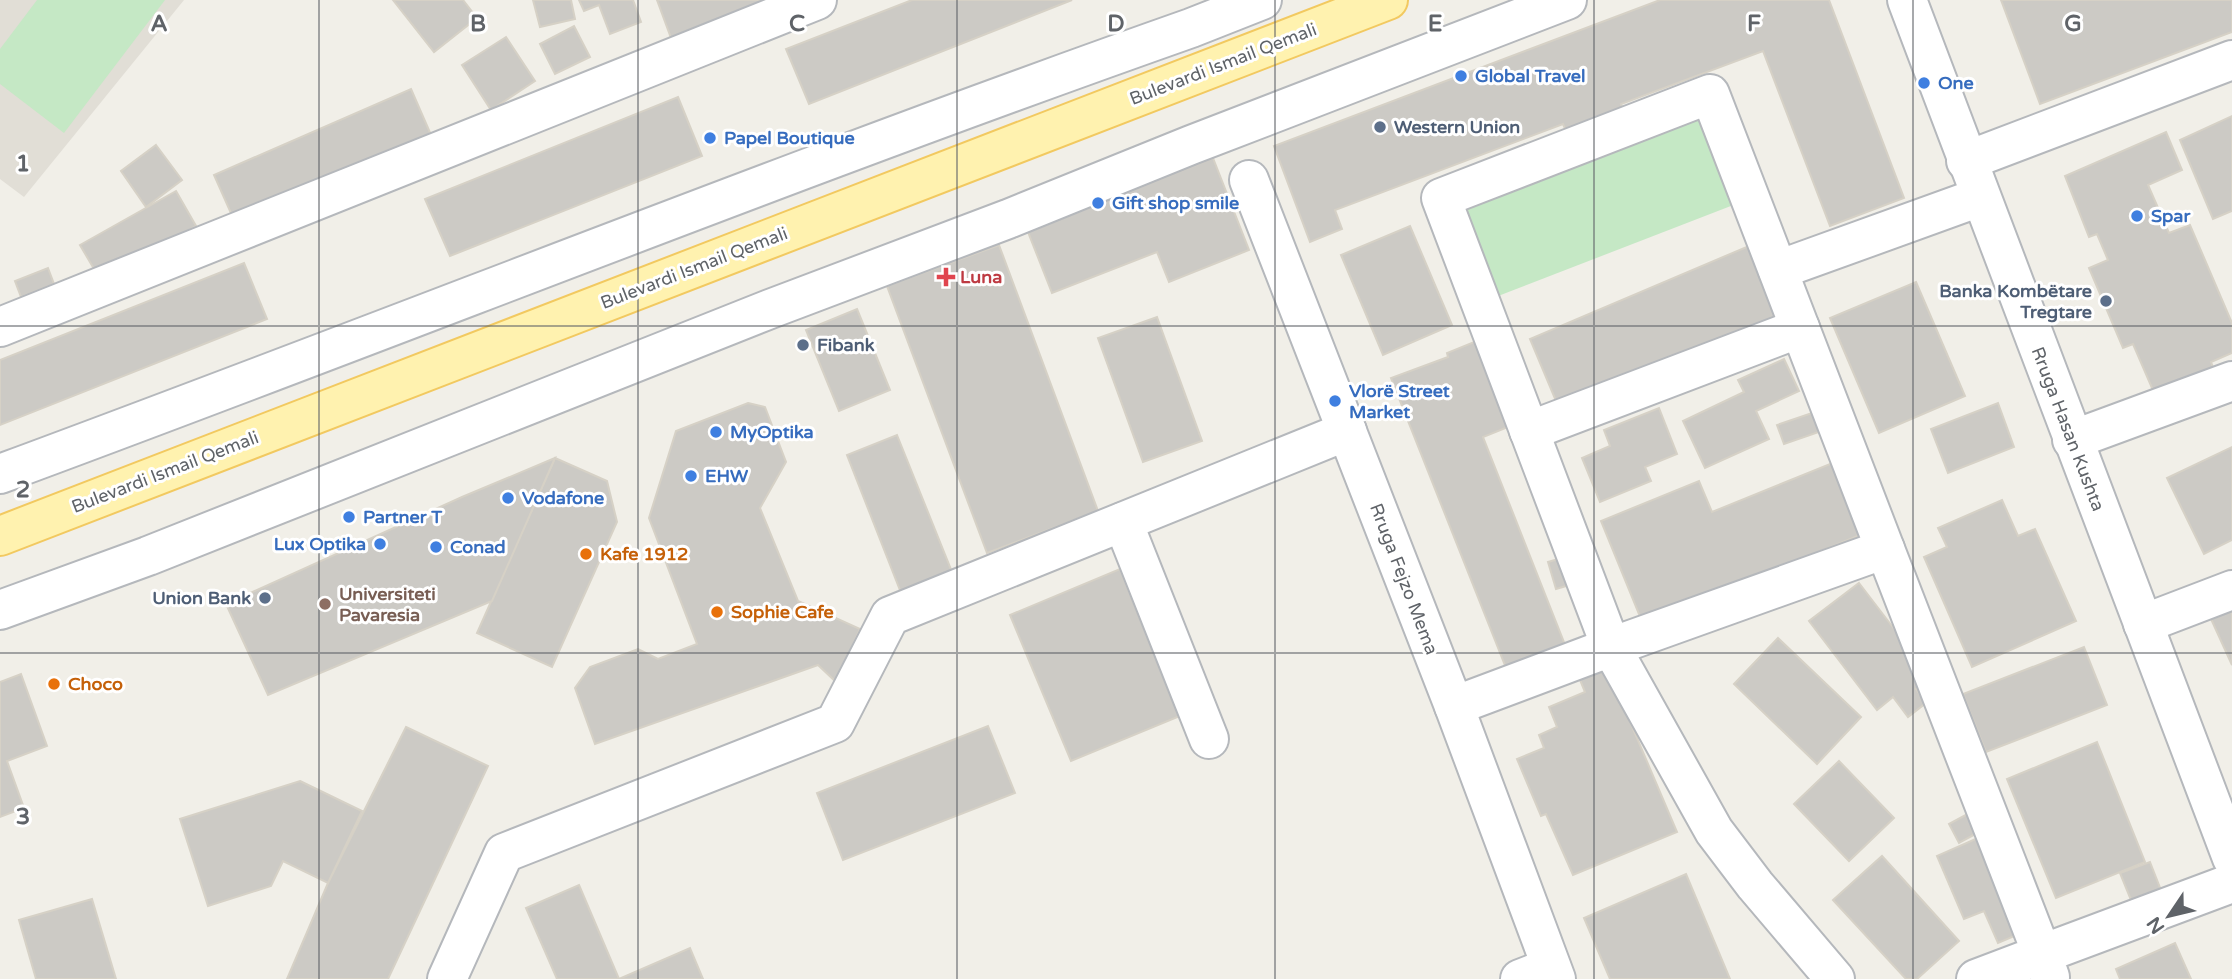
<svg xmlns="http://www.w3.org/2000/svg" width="2232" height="979" viewBox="0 0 2232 979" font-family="'Varela Round',sans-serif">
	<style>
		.education { fill: #e1ded6 }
		.green { fill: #c5e8c5 }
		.building { fill: #cccac5; stroke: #d6d1c6; stroke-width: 2 }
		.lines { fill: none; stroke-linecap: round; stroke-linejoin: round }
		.minor-casing { stroke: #b5b8bc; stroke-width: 42 }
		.major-casing { stroke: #f2c960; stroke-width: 42 }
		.minor { stroke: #fff; stroke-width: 38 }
		.major { stroke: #fff2af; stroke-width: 38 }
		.grid { fill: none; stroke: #5f6368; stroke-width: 2; stroke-opacity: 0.55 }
		.shop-dot { fill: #3f7fe0; stroke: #fff; stroke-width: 2.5 }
		.service-dot { fill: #5c6f8a; stroke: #fff; stroke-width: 2.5 }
		.health-dot { fill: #e0444e; stroke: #fff; stroke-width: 2.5 }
		.food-dot { fill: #e8710a; stroke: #fff; stroke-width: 2.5 }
		.education-dot { fill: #8d6e63; stroke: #fff; stroke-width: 2.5 }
		.labels { text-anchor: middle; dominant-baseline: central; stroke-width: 6; stroke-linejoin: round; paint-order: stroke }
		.street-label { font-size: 18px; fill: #5f6368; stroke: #fff }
		.shop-label { font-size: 18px; font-weight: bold; fill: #366cbe; stroke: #fff; text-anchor: start }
		.service-label { font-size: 18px; font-weight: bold; fill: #4e5e75; stroke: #fff; text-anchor: start }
		.health-label { font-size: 18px; font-weight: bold; fill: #be3a42; stroke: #fff; text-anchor: start }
		.food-label { font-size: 18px; font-weight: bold; fill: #c56008; stroke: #fff; text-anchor: start }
		.education-label { font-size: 18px; font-weight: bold; fill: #785e54; stroke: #fff; text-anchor: start }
		.grid-label { font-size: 23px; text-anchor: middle; font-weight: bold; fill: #5f6368; stroke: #fff; stroke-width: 6; stroke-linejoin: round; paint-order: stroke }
	</style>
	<rect width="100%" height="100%" fill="#f1efe8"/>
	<path class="education" d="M 0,0 L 184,0 L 24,197 L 0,179 Z"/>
	<g class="green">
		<path d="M 37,0 L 165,0 L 64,133 L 0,84 L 0,49 Z"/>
		<path d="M 1703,116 L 1736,204 L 1493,298 L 1460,212 Z"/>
	</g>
	<g class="building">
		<path d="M 393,0 L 463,0 L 477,18 L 434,52 Z"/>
		<path d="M 533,0 L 571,0 L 575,19 L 540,27 Z"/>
		<path d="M 579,0 L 633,0 L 641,22 L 610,34 L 599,5 L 584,11 Z"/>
		<path d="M 657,0 L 767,0 L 671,38 Z"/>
		<path d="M 912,0 L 1072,0 L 809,104 L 786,49 Z"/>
		<path d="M 1660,0 L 1829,0 L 1904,198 L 1830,226 L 1763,51 L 1621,104 L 1627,119 L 1570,140 L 1563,124 L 1335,210 L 1342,229 L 1310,242 L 1274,146 Z"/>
		<path d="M 2001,0 L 2232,0 L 2232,32 L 2040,104 Z"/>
		<path d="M 574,26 L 590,57 L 555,74 L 540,44 Z"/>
		<path d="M 506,37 L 535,81 L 491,110 L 462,65 Z"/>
		<path d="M 411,89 L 435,144 L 238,229 L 214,175 Z"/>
		<path d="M 678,97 L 702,156 L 450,256 L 425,199 Z"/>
		<path d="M 2232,116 L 2232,211 L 2213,219 L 2180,140 Z"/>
		<path d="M 2166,132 L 2182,170 L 2148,185 L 2169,233 L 2190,225 L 2232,323 L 2232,353 L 2211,362 L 2217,377 L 2158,402 L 2133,344 L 2123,348 L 2089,268 L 2108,260 L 2097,234 L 2089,237 L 2065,176 Z"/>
		<path d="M 156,145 L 182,180 L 146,207 L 121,171 Z"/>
		<path d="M 1213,158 L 1249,250 L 1169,282 L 1157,252 L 1052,293 L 1028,232 Z"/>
		<path d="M 176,191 L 196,226 L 101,281 L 80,245 Z"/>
		<path d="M 1410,226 L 1452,325 L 1383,355 L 1341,255 Z"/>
		<path d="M 1756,243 L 1788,316 L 1561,413 L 1530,339 Z"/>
		<path d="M 999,245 L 1098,511 L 987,553 L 887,286 Z"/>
		<path d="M 244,263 L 267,319 L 0,425 L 0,360 Z"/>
		<path d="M 48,268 L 54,284 L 21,297 L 15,281 Z"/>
		<path d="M 1916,282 L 1965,396 L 1879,433 L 1830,318 Z"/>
		<path d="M 857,309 L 890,390 L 839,411 L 806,330 Z"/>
		<path d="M 1157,317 L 1202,441 L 1143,462 L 1098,338 Z"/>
		<path d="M 1484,338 L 1518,423 L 1483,437 L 1569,655 L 1510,678 L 1391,378 L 1448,357 L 1447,353 Z"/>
		<path d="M 1784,359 L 1799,391 L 1756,411 L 1769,439 L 1705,468 L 1683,421 L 1744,392 L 1738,380 Z"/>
		<path d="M 748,403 L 765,407 L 786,462 L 760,508 L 798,601 L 860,629 L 836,682 L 818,665 L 595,744 L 575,688 L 590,667 L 638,649 L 658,659 L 697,644 L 649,518 L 676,431 Z"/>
		<path d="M 1998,403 L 2014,447 L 1948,473 L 1931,429 Z"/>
		<path d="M 1659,408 L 1677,454 L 1645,467 L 1651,481 L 1600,502 L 1582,458 L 1610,446 L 1604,430 Z"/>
		<path d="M 1812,413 L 1819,432 L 1784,444 L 1777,425 Z"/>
		<path d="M 897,435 L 956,582 L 905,603 L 847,455 Z"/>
		<path d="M 2232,447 L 2232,540 L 2204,554 L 2167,478 Z"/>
		<path d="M 555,458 L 607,481 L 617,522 L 552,667 L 477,633 Z"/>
		<path d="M 555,458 L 492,601 L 268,695 L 226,604 L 462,497 Z"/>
		<path d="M 1835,462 L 1865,533 L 1643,624 L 1601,521 L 1699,481 L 1712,512 Z"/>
		<path d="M 2002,500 L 2018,536 L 2035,529 L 2076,621 L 1972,667 L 1924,557 L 1947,547 L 1938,528 Z"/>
		<path d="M 1572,555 L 1580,582 L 1556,589 L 1548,562 Z"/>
		<path d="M 1120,569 L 1180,716 L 1071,761 L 1010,615 Z"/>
		<path d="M 1859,583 L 1931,677 L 1916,689 L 1926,703 L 1908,717 L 1893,697 L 1877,710 L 1809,621 Z"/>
		<path d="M 2232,610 L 2232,665 L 2211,619 Z"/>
		<path d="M 1778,638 L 1861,717 L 1817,764 L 1734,684 Z"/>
		<path d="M 2084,647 L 2107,705 L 1986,752 L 1963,694 Z"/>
		<path d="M 1605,663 L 1677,832 L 1573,875 L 1546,814 L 1541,816 L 1517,759 L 1544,748 L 1539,735 L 1557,727 L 1549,707 L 1585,692 L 1578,675 Z"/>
		<path d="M 21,674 L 47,746 L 7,761 L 24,808 L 0,817 L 0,682 Z"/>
		<path d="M 988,726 L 1015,793 L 843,860 L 817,793 Z"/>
		<path d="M 406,727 L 488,766 L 388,979 L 287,979 L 328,883 Z"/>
		<path d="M 2097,742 L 2145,862 L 2056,898 L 2007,779 Z"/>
		<path d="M 1839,761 L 1894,818 L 1849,861 L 1794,804 Z"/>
		<path d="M 300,781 L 362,811 L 328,883 L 283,861 L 271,886 L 208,906 L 180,819 Z"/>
		<path d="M 1971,812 L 1981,831 L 1959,843 L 1949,824 Z"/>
		<path d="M 1989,833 L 2031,929 L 1998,943 L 1984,911 L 1964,919 L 1937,856 Z"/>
		<path d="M 1882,856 L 1959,941 L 1917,979 L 1906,979 L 1833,900 Z"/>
		<path d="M 2150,862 L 2164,898 L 2135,910 L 2120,873 Z"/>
		<path d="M 1686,874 L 1730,979 L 1610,979 L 1584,918 Z"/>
		<path d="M 579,885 L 619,979 L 690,948 L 703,979 L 557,979 L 526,908 Z"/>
		<path d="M 92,899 L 116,979 L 36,979 L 19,920 Z"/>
		<path d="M 2175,943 L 2191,979 L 2120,979 L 2116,969 Z"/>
	</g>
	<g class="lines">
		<g class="minor-casing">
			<g id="minor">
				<path d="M 1907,0 L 2232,858"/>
				<path d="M 1710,94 L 1885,549 L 1611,647 L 1441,198 Z"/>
				<path d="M 1966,161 L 2232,60"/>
				<path d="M 1249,180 L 1454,706 L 1556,979"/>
				<path d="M 1778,270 L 1980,197"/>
				<path d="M 0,327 L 817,0"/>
				<path d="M 1529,431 L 1800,328"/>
				<path d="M 2072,440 L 2232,381"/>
				<path d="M 0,474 C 398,327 791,169 1191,28 L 1262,0"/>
				<path d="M 1123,522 L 1209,739"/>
				<path d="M 1885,549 L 2042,954 L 1976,979"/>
				<path d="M 0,610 L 148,556 L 770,309 L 1008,219 L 1191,145 L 1567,0"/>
				<path d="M 2143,624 L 2232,590"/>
				<path d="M 1454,706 L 1611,647 L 1714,831 L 1755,885 L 1835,979"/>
				<path d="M 2050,977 L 2042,954 L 2232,883"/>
				<path d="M 447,979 L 504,853 L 835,723 L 890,616 L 1347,431"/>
				<path d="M 1520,979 L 1551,967"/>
			</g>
		</g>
		<g class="major-casing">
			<path id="major" d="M 0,536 L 1388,0"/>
		</g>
		<use href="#minor" class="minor"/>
		<use href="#major" class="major"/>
	</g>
	<path class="grid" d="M 319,0 L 319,979M 638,0 L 638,979M 957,0 L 957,979M 1275,0 L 1275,979M 1594,0 L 1594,979M 1913,0 L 1913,979M 0,326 L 2232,326M 0,653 L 2232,653"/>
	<g class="shop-dot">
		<circle cx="1461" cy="76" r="7"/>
		<circle cx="1924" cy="83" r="7"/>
		<circle cx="710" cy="138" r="7"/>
		<circle cx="1098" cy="203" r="7"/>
		<circle cx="2137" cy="216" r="7"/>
		<circle cx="1335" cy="401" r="7"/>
		<circle cx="716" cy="432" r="7"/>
		<circle cx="691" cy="476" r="7"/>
		<circle cx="508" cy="498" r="7"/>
		<circle cx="349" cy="517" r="7"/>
		<circle cx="380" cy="544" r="7"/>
		<circle cx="436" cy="547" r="7"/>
	</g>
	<g class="service-dot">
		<circle cx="1380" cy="127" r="7"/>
		<circle cx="2106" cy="301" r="7"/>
		<circle cx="803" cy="345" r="7"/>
		<circle cx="265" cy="598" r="7"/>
	</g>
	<path class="health-dot" d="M942.5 266.5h7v7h7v7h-7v7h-7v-7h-7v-7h7z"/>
	<g class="food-dot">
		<circle cx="586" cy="554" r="7"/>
		<circle cx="717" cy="612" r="7"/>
		<circle cx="54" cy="684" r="7"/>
	</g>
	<circle class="education-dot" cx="325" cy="604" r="7"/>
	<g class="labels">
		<g class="street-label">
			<text transform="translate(1223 64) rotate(-21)">Bulevardi Ismail Qemali</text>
			<text transform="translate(694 268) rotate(-21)">Bulevardi Ismail Qemali</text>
			<text transform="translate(2068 429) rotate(69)">Rruga Hasan Kushta</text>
			<text transform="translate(165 472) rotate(-21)">Bulevardi Ismail Qemali</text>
			<text transform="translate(1404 579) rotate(69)">Rruga Fejzo Mema</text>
		</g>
		<g class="shop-label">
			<text x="1475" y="76">Global Travel</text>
			<text x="1938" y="83">One</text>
			<text x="724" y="138">Papel Boutique</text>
			<text x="1112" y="203">Gift shop smile</text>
			<text x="2151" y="216">Spar</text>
			<text x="1349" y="391">Vlorë Street<tspan x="1349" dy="21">Market</tspan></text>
			<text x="730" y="432">MyOptika</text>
			<text x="705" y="476">EHW</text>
			<text x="522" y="498">Vodafone</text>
			<text x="363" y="517">Partner T</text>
			<text x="366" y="544" text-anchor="end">Lux Optika</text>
			<text x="450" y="547">Conad</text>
		</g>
		<g class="service-label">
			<text x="1394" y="127">Western Union</text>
			<text x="2092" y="291" text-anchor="end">Banka Kombëtare<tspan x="2092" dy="21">Tregtare</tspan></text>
			<text x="817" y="345">Fibank</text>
			<text x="251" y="598" text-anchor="end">Union Bank</text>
		</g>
		<g class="health-label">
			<text x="960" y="277">Luna</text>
		</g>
		<g class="food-label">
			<text x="600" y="554">Kafe 1912</text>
			<text x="731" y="612">Sophie Cafe</text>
			<text x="68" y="684">Choco</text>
		</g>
		<g class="education-label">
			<text x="339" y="594">Universiteti<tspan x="339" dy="21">Pavaresia</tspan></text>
		</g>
	</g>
	<g class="grid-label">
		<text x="159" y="31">A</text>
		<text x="478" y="31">B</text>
		<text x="797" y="31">C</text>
		<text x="1116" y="31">D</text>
		<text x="1435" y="31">E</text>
		<text x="1754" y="31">F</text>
		<text x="2073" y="31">G</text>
		<text x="23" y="171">1</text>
		<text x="23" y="497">2</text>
		<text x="23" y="824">3</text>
	</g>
	<g transform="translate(2169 916) rotate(235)" stroke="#ffffff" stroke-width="5" paint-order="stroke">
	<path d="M0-5L12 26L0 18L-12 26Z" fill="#5f6368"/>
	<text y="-10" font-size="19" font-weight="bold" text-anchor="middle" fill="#5f6368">N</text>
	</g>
</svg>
